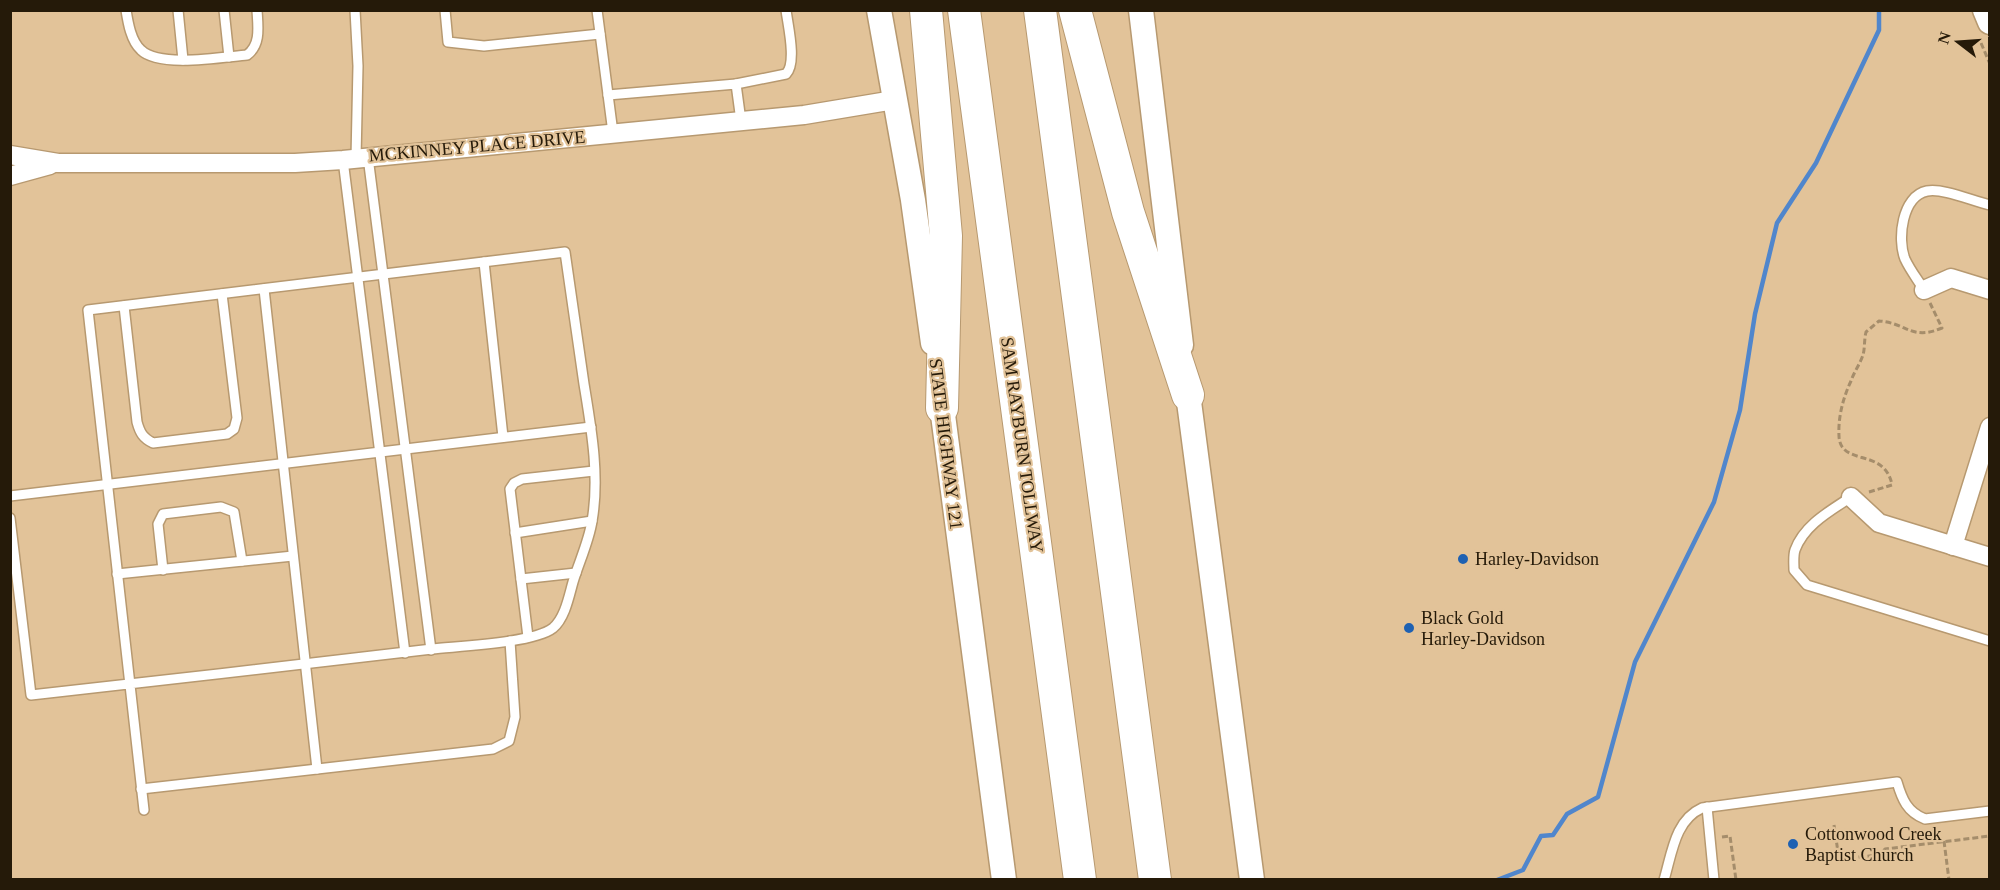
<svg xmlns="http://www.w3.org/2000/svg" width="2000" height="890" viewBox="0 0 2000 890" font-family="Georgia,serif">
	<style>
		.lines { fill: none; stroke-linecap: round; stroke-linejoin: round }
		.stream { stroke: #5086cc; stroke-width: 4.5 }
		.lane-casing { stroke: #b79970; stroke-width: 12 }
		.street-casing { stroke: #b79970; stroke-width: 21 }
		.secondary-casing { stroke: #b79970; stroke-width: 27 }
		.highway-casing { stroke: #b79970; stroke-width: 34 }
		.path { stroke: #a58d6b; stroke-width: 3; stroke-dasharray: 6 3; stroke-linecap: butt }
		.lane { stroke: #fff; stroke-width: 9 }
		.street { stroke: #fff; stroke-width: 18 }
		.secondary { stroke: #fff; stroke-width: 24 }
		.highway { stroke: #fff; stroke-width: 32 }
		.poi-dot { fill: #1e61b2; stroke: #e2c399; stroke-width: 2 }
		.labels { text-anchor: middle; dominant-baseline: central; stroke-width: 4.5; stroke-linejoin: round; paint-order: stroke }
		.street-label { font-size: 18px; fill: #251a09; stroke: #e2c399 }
		.poi-label { font-size: 18px; fill: #251a09; stroke: #e2c399; text-anchor: start }
	</style>
	<rect width="100%" height="100%" fill="#e2c399"/>
	<g class="lines">
		<path class="stream" d="M 1497,880 L 1523,870 L 1541,836 L 1553,835 L 1567,814 L 1598,797 L 1635,662 L 1714,502 L 1740,410 L 1755,314 L 1777,223 L 1816,163 L 1879,30 L 1879,10"/>
		<g class="lane-casing">
			<g id="lane">
				<path d="M 126,10 C 128,23 131,41 141,50 C 159,68 223,57 247,55 C 261,45 258,27 257,10"/>
				<path d="M 178,10 L 183,60"/>
				<path d="M 224,10 L 229,57"/>
				<path d="M 355,10 L 358,66 L 356,158"/>
				<path d="M 445,10 L 448,42 L 484,46 L 600,34"/>
				<path d="M 597,10 L 613,133"/>
				<path d="M 736,84 L 786,74 C 797,63 788,26 786,10"/>
				<path d="M 608,95 L 736,84 L 741,121"/>
				<path d="M 368,157 L 431,650"/>
				<path d="M 343,160 L 405,653"/>
				<path d="M 484,262 L 503,437"/>
				<path d="M 264,289 L 317,769"/>
				<path d="M 1924,290 C 1918,280 1910,270 1905,259 C 1897,239 1902,196 1927,191 C 1944,188 1972,201 1990,205"/>
				<path d="M 124,306 L 137,422 C 140,433 143,438 153,443 L 227,434 L 234,429 L 237,418 L 222,294"/>
				<path d="M 10,496 L 591,427"/>
				<path d="M 1851,497 C 1830,511 1804,525 1795,550 C 1793,556 1794,564 1794,570 L 1807,585 L 1990,641"/>
				<path d="M 10,518 L 31,695 C 165,680 298,665 432,649 C 459,646 534,643 553,628 C 565,618 569,596 573,582 C 579,562 589,541 592,521 C 600,476 591,427 584,384 C 578,340 571,296 565,252 L 88,310 C 106,477 124,644 144,810"/>
				<path d="M 515,533 L 592,521"/>
				<path d="M 163,570 L 158,524 L 163,514 L 221,507 L 234,512 L 242,561"/>
				<path d="M 117,574 L 293,556"/>
				<path d="M 521,579 L 576,573"/>
				<path d="M 528,637 L 510,489 L 514,483 L 522,479 L 594,471"/>
				<path d="M 141,789 L 493,749 L 509,741 L 515,717 L 510,641"/>
				<path d="M 1707,807 L 1714,880"/>
				<path d="M 1664,880 C 1672,853 1675,820 1702,808 L 1897,782 C 1902,799 1907,812 1925,819 L 1990,811"/>
			</g>
		</g>
		<g class="street-casing">
			<g id="street">
				<path d="M 10,155 L 58,163 L 295,163 L 343,160 L 804,115 L 894,100"/>
				<path d="M 10,176 L 50,165"/>
				<path d="M 1924,290 L 1951,278 L 1990,290"/>
				<path d="M 1851,497 L 1879,523 L 1990,557"/>
				<path d="M 1953,546 L 1990,427"/>
			</g>
		</g>
		<g class="secondary-casing">
			<g id="secondary">
				<path d="M 879,10 L 913,200 L 933,343"/>
				<path d="M 1141,10 L 1181,345"/>
				<path d="M 1985,10 L 1990,22"/>
				<path d="M 1186,379 L 1252,880"/>
				<path d="M 940,392 L 1004,880"/>
			</g>
		</g>
		<g class="highway-casing">
			<g id="highway">
				<path d="M 926,10 L 946,236 L 942,408"/>
				<path d="M 964,10 L 1080,880"/>
				<path d="M 1040,10 L 1155,880"/>
				<path d="M 1075,10 L 1128,212 L 1188,395"/>
			</g>
		</g>
		<g class="path">
			<path d="M 1981,43 L 1990,64"/>
			<path d="M 1869,492 L 1892,485 C 1885,447 1840,467 1839,436 C 1838,417 1843,398 1851,381 C 1854,372 1860,364 1863,355 C 1865,348 1864,340 1866,332 L 1879,321 C 1907,323 1911,341 1942,328 L 1930,303"/>
			<path d="M 1834,825 L 1839,859 L 1879,855 L 1885,849 L 1990,836"/>
			<path d="M 1722,837 L 1730,836 L 1736,880"/>
			<path d="M 1944,841 L 1949,880"/>
		</g>
		<use href="#lane" class="lane"/>
		<use href="#street" class="street"/>
		<use href="#secondary" class="secondary"/>
		<use href="#highway" class="highway"/>
	</g>
	<g class="poi-dot">
		<circle cx="1463" cy="559" r="6"/>
		<circle cx="1409" cy="628" r="6"/>
		<circle cx="1793" cy="844" r="6"/>
	</g>
	<g class="labels">
		<g class="street-label">
			<text transform="translate(477 146) rotate(-5)">MCKINNEY PLACE DRIVE</text>
			<text transform="translate(946 444) rotate(83)">STATE HIGHWAY 121</text>
			<text transform="translate(1022 445) rotate(82)">SAM RAYBURN TOLLWAY</text>
		</g>
		<g class="poi-label">
			<text x="1475" y="559">Harley-Davidson</text>
			<text x="1421" y="618">Black Gold<tspan x="1421" dy="21">Harley-Davidson</tspan></text>
			<text x="1805" y="834">Cottonwood Creek<tspan x="1805" dy="21">Baptist Church</tspan></text>
		</g>
	</g>
	<rect width="2000" height="890" fill="none" stroke="#251a09" stroke-width="24"/>
	<g transform="translate(1958 42) rotate(287)" stroke="#e2c399" stroke-width="4.5" paint-order="stroke">
	<path d="M0-4.5L10 22L0 15L-10 22Z" fill="#251a09"/>
	<text y="-9" font-size="16" font-weight="bold" text-anchor="middle" fill="#251a09">N</text>
	</g>
</svg>
